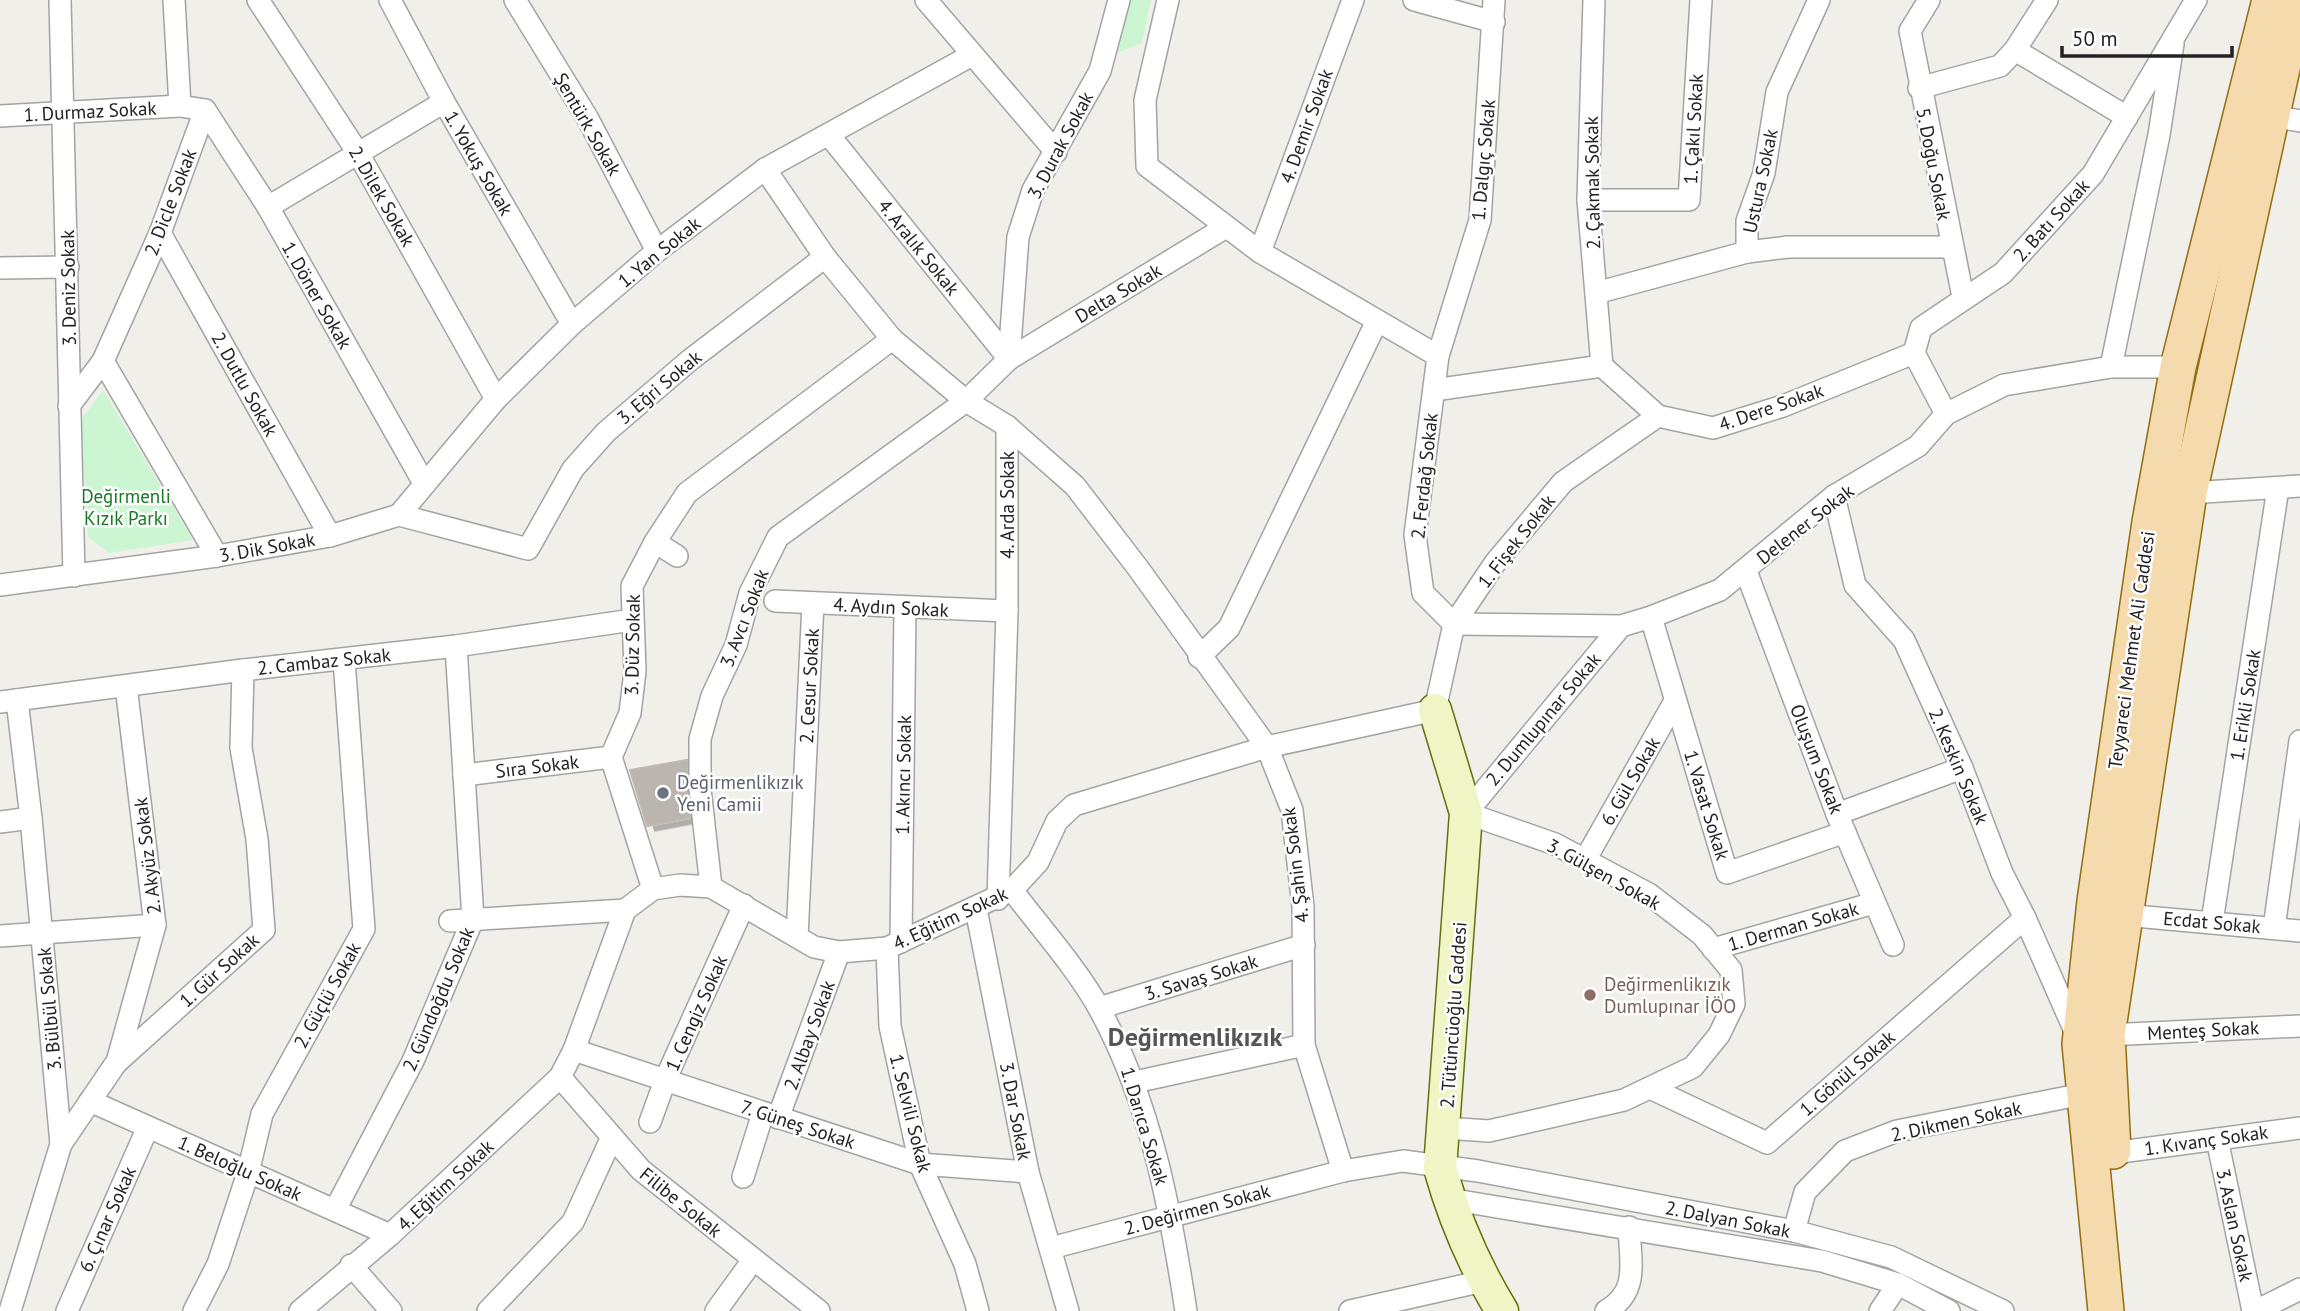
<svg xmlns="http://www.w3.org/2000/svg" width="2300" height="1311" viewBox="0 0 2300 1311" font-family="'PT Sans',sans-serif">
	<style>
		.park { fill: #ccf6d2 }
		.building { fill: #bbb5af; stroke: #c2b8ad; stroke-width: 2; filter: url(#shadow) }
		.lines { fill: none; stroke-linecap: round; stroke-linejoin: round }
		.street-casing { stroke: #a3a3a3; stroke-width: 24 }
		.secondary-casing { stroke: #617210; stroke-width: 35 }
		.primary-casing { stroke: #926e0e; stroke-width: 38 }
		.street { stroke: #fff; stroke-width: 21 }
		.secondary { stroke: #eff5c4; stroke-width: 32 }
		.primary { stroke: #f4daac; stroke-width: 35 }
		.worship-dot { fill: #6b7280; stroke: #fff; stroke-width: 2.5 }
		.education-dot { fill: #8d6e63; stroke: #fff; stroke-width: 2.5 }
		.labels { text-anchor: middle; dominant-baseline: central; stroke-width: 5; stroke-linejoin: round; paint-order: stroke }
		.street-label { font-size: 19px; fill: #222; stroke: #fff }
		.park-label { font-size: 19px; fill: #177925; stroke: #fff }
		.worship-label { font-size: 19px; fill: #5b616d; stroke: #fff; text-anchor: start }
		.education-label { font-size: 19px; fill: #785e54; stroke: #fff; text-anchor: start }
		.district-label { font-size: 26px; font-weight: bold; fill: #555; stroke: #fff }
	</style>
	<defs>
		<filter id="shadow"><feDropShadow dx="8" dy="4.5" stdDeviation="0" flood-color="#0004"/></filter>
	</defs>
	<rect width="100%" height="100%" fill="#f1efea"/>
	<g class="park">
		<path d="M 1126,0 L 1151,0 L 1142,43 L 1112,55 Z"/>
		<path d="M 103,390 L 193,540 L 109,553 L 88,537 L 81,420 Z"/>
	</g>
	<path class="building" d="M 687,760 L 690,818 L 647,826 L 630,770 Z"/>
	<g class="lines">
		<g class="street-casing">
			<g id="street">
				<path d="M 60,0 L 74,576"/>
				<path d="M 258,0 L 358,153 L 496,399"/>
				<path d="M 390,0 L 444,102 L 572,324"/>
				<path d="M 515,0 L 588,119 L 657,251"/>
				<path d="M 926,0 L 1056,152"/>
				<path d="M 1168,0 L 1145,100 L 1147,166 L 1260,252 L 1438,356"/>
				<path d="M 1414,0 L 1494,22"/>
				<path d="M 1494,0 L 1480,220 L 1438,356 L 1415,535 L 1423,593 L 1454,624 L 1621,626 L 1651,617 L 1720,590 L 1834,496 L 1918,446 L 1946,414 L 2004,385 L 2111,367 L 2178,367"/>
				<path d="M 1594,0 L 1588,200 L 1602,366"/>
				<path d="M 1819,0 L 1777,92 L 1764,173 L 1747,221 L 1747,252 L 1788,247 L 1951,247"/>
				<path d="M 1929,0 L 1910,31 L 1963,297"/>
				<path d="M 2015,50 L 2047,0"/>
				<path d="M 1919,88 L 2000,66 L 2015,50 L 2127,117"/>
				<path d="M 205,110 L 268,207 L 424,483"/>
				<path d="M 0,116 L 180,106"/>
				<path d="M 2272,116 L 2300,121"/>
				<path d="M 829,135 L 1009,359 L 1226,227"/>
				<path d="M 765,169 L 825,257 L 892,339 L 966,401 L 1007,426 L 1075,486 L 1138,568 L 1267,747 L 1292,810 L 1303,907 L 1304,1045 L 1343,1171 L 1403,1161 L 1478,1171 L 1794,1231 L 1891,1257 L 2003,1311"/>
				<path d="M 1588,200 L 1689,200 L 1701,0"/>
				<path d="M 268,207 L 444,102"/>
				<path d="M 160,233 L 330,536"/>
				<path d="M 1260,252 L 1353,0"/>
				<path d="M 0,268 L 68,267"/>
				<path d="M 1596,293 L 1747,252"/>
				<path d="M 103,361 L 217,556"/>
				<path d="M 2111,367 L 2159,135 L 2173,44"/>
				<path d="M 1434,390 L 1602,366 L 1658,416 L 1713,428 L 1783,406 L 1914,353"/>
				<path d="M 69,406 L 103,361 L 160,233 L 205,110 L 180,106 L 174,0"/>
				<path d="M 1946,414 L 1914,353 L 1921,328 L 2003,273 L 2093,174 L 2196,0"/>
				<path d="M 2189,493 L 2300,486"/>
				<path d="M 1834,496 L 1855,585 L 1904,640 L 1962,768 L 2002,873 L 2025,918 L 2078,1038"/>
				<path d="M 399,515 L 496,399 L 572,324 L 657,251 L 765,169 L 972,55"/>
				<path d="M 655,542 L 677,556"/>
				<path d="M 1746,571 L 1837,814 L 1893,945"/>
				<path d="M 0,585 L 217,556 L 330,536 L 399,515 L 528,549 L 573,469 L 606,432 L 690,360 L 825,257"/>
				<path d="M 775,601 L 1007,611"/>
				<path d="M 1651,617 L 1727,873 L 1845,832"/>
				<path d="M 1199,657 L 1229,628 L 1376,323"/>
				<path d="M 0,702 L 243,670 L 456,646 L 632,620"/>
				<path d="M 464,775 L 611,757"/>
				<path d="M 1837,814 L 1962,768"/>
				<path d="M 0,822 L 31,818"/>
				<path d="M 1585,860 L 1675,701"/>
				<path d="M 711,887 L 700,789 L 700,739 L 712,696 L 736,645 L 750,593 L 778,537 L 966,401 L 1009,359 L 1018,237 L 1033,190 L 1100,71 L 1119,0"/>
				<path d="M 653,889 L 611,757 L 630,713 L 635,671 L 632,586 L 655,542 L 687,493 L 892,339"/>
				<path d="M 1012,890 C 1040,927 1079,971 1100,1010 C 1151,1104 1170,1207 1186,1311"/>
				<path d="M 998,899 L 1007,611 L 1007,426"/>
				<path d="M 976,909 L 1028,1172 L 1068,1311"/>
				<path d="M 2124,915 L 2300,931"/>
				<path d="M 450,921 L 625,910"/>
				<path d="M 2212,922 L 2278,488"/>
				<path d="M 2274,928 L 2300,741"/>
				<path d="M 0,936 L 155,925"/>
				<path d="M 797,937 L 813,603"/>
				<path d="M 901,942 L 905,608"/>
				<path d="M 887,948 L 890,1026 L 920,1164 L 965,1264 L 978,1311"/>
				<path d="M 1713,949 L 1874,903"/>
				<path d="M 1099,1008 L 1304,945"/>
				<path d="M 2107,1035 L 2300,1026"/>
				<path d="M 574,1050 L 920,1164 L 1028,1172"/>
				<path d="M 117,1062 L 155,925 L 126,686"/>
				<path d="M 560,1077 L 641,1170 L 819,1311"/>
				<path d="M 1135,1082 L 1304,1045"/>
				<path d="M 1650,1088 L 1767,1143 L 2025,918"/>
				<path d="M 90,1101 L 390,1235"/>
				<path d="M 778,1118 L 839,952"/>
				<path d="M 650,1122 L 666,1078 L 744,905"/>
				<path d="M 1445,1128 L 1489,1131 L 1624,1100 L 1693,1067 L 1719,1035 L 1734,1004 L 1731,970 L 1702,935 L 1649,894 L 1555,844 L 1466,813 L 1621,626"/>
				<path d="M 2217,1139 L 2253,1311"/>
				<path d="M 61,1144 L 116,1063 L 264,930 L 257,839 L 241,748 L 243,670"/>
				<path d="M 2113,1153 L 2300,1128"/>
				<path d="M 743,1177 L 763,1113"/>
				<path d="M 1449,1199 L 1822,1261 L 1898,1284 L 1949,1311"/>
				<path d="M 335,1210 L 413,1061 L 473,919 L 456,646"/>
				<path d="M 1794,1231 L 1805,1192 L 1845,1151 L 1897,1131 L 2083,1094"/>
				<path d="M 1051,1248 L 1343,1171"/>
				<path d="M 351,1265 L 391,1311"/>
				<path d="M 10,1311 L 61,1144 L 31,818 L 17,700"/>
				<path d="M 67,1311 L 148,1127"/>
				<path d="M 194,1311 L 218,1264 L 248,1173 L 262,1114 L 364,929 L 344,660"/>
				<path d="M 300,1311 L 390,1235 L 560,1077 L 574,1050 L 625,910 L 653,889 L 680,885 L 711,887 L 814,947 L 839,952 L 887,948 L 1012,890 L 1038,862 L 1057,821 L 1074,805 L 1267,747 L 1435,710 L 1454,624 L 1495,563 L 1563,482 L 1658,416"/>
				<path d="M 488,1311 L 573,1222 L 612,1137"/>
				<path d="M 716,1311 L 753,1260"/>
				<path d="M 1350,1311 L 1483,1281"/>
				<path d="M 1606,1311 C 1640,1292 1630,1261 1629,1227"/>
				<path d="M 1880,1311 L 1898,1284"/>
				<path d="M 2256,1311 L 2300,1289"/>
			</g>
		</g>
		<g class="secondary-casing">
			<path id="secondary" d="M 1435,710 L 1466,813 L 1440,1168 C 1454,1218 1475,1267 1502,1311"/>
		</g>
		<g class="primary-casing">
			<g id="primary">
				<path d="M 2113,1151 L 2107,1035 L 2189,493 L 2297,0"/>
				<path d="M 2106,1311 L 2080,1044 L 2095,901 L 2150,522 L 2178,367 L 2270,0"/>
			</g>
		</g>
		<use href="#street" class="street"/>
		<use href="#secondary" class="secondary"/>
		<use href="#primary" class="primary"/>
	</g>
	<circle class="worship-dot" cx="663" cy="793" r="7"/>
	<circle class="education-dot" cx="1590" cy="995" r="7"/>
	<g class="labels">
		<g class="street-label">
			<text transform="translate(90 111) rotate(-3)">1. Durmaz Sokak</text>
			<text transform="translate(588 124) rotate(60)">Şentürk Sokak</text>
			<text transform="translate(1306 126) rotate(-70)">4. Demir Sokak</text>
			<text transform="translate(1693 129) rotate(-87)">1. Çakıl Sokak</text>
			<text transform="translate(1060 145) rotate(-62)">3. Durak Sokak</text>
			<text transform="translate(1483 160) rotate(-85)">1. Dalgıç Sokak</text>
			<text transform="translate(479 163) rotate(60)">1. Yokuş Sokak</text>
			<text transform="translate(1934 164) rotate(79)">5. Doğu Sokak</text>
			<text transform="translate(1760 181) rotate(-78)">Ustura Sokak</text>
			<text transform="translate(1592 183) rotate(-91)">2. Çakmak Sokak</text>
			<text transform="translate(382 196) rotate(60)">2. Dilek Sokak</text>
			<text transform="translate(170 202) rotate(-69)">2. Dicle Sokak</text>
			<text transform="translate(2051 220) rotate(-48)">2. Batı Sokak</text>
			<text transform="translate(919 247) rotate(51)">4. Aralık Sokak</text>
			<text transform="translate(659 252) rotate(-39)">1. Yan Sokak</text>
			<text transform="translate(68 288) rotate(-91)">3. Deniz Sokak</text>
			<text transform="translate(1118 293) rotate(-31)">Delta Sokak</text>
			<text transform="translate(317 295) rotate(60)">1. Döner Sokak</text>
			<text transform="translate(245 384) rotate(61)">2. Dutlu Sokak</text>
			<text transform="translate(659 387) rotate(-40)">3. Eğri Sokak</text>
			<text transform="translate(1771 407) rotate(-19)">4. Dere Sokak</text>
			<text transform="translate(1424 476) rotate(-84)">2. Ferdağ Sokak</text>
			<text transform="translate(1007 505) rotate(-90)">4. Arda Sokak</text>
			<text transform="translate(1805 524) rotate(-38)">Delener Sokak</text>
			<text transform="translate(1516 541) rotate(-52)">1. Fişek Sokak</text>
			<text transform="translate(267 547) rotate(-10)">3. Dik Sokak</text>
			<text transform="translate(891 607) rotate(3)">4. Aydın Sokak</text>
			<text transform="translate(744 618) rotate(-69)">3. Avcı Sokak</text>
			<text transform="translate(632 645) rotate(-89)">3. Düz Sokak</text>
			<text transform="translate(2131 650) rotate(-82)">Teyyareci Mehmet Ali Caddesi</text>
			<text transform="translate(324 661) rotate(-6)">2. Cambaz Sokak</text>
			<text transform="translate(809 686) rotate(-87)">2. Cesur Sokak</text>
			<text transform="translate(2245 705) rotate(-81)">1. Erikli Sokak</text>
			<text transform="translate(1543 719) rotate(-50)">2. Dumlupınar Sokak</text>
			<text transform="translate(1817 759) rotate(69)">Oluşum Sokak</text>
			<text transform="translate(537 766) rotate(-7)">Sıra Sokak</text>
			<text transform="translate(1959 766) rotate(67)">2. Keskin Sokak</text>
			<text transform="translate(903 775) rotate(-89)">1. Akıncı Sokak</text>
			<text transform="translate(1630 781) rotate(-60)">6. Gül Sokak</text>
			<text transform="translate(1707 805) rotate(73)">1. Vasat Sokak</text>
			<text transform="translate(147 856) rotate(-97)">2. Akyüz Sokak</text>
			<text transform="translate(1295 865) rotate(-97)">4. Şahin Sokak</text>
			<text transform="translate(1604 874) rotate(29)">3. Gülşen Sokak</text>
			<text transform="translate(950 918) rotate(-25)">4. Eğitim Sokak</text>
			<text transform="translate(2212 922) rotate(5)">Ecdat Sokak</text>
			<text transform="translate(1793 926) rotate(-16)">1. Derman Sokak</text>
			<text transform="translate(219 970) rotate(-42)">1. Gür Sokak</text>
			<text transform="translate(1201 977) rotate(-17)">3. Savaş Sokak</text>
			<text transform="translate(327 995) rotate(-61)">2. Güçlü Sokak</text>
			<text transform="translate(438 999) rotate(-67)">2. Gündoğdu Sokak</text>
			<text transform="translate(49 1009) rotate(-95)">3. Bülbül Sokak</text>
			<text transform="translate(696 1013) rotate(-66)">1. Cengiz Sokak</text>
			<text transform="translate(1453 1015) rotate(-86)">2. Tütüncüoğlu Caddesi</text>
			<text transform="translate(2203 1030) rotate(-3)">Menteş Sokak</text>
			<text transform="translate(809 1035) rotate(-70)">2. Albay Sokak</text>
			<text transform="translate(1847 1073) rotate(-41)">1. Gönül Sokak</text>
			<text transform="translate(1016 1111) rotate(79)">3. Dar Sokak</text>
			<text transform="translate(911 1113) rotate(76)">1. Selvili Sokak</text>
			<text transform="translate(1956 1121) rotate(-12)">2. Dikmen Sokak</text>
			<text transform="translate(798 1124) rotate(18)">7. Güneş Sokak</text>
			<text transform="translate(1145 1126) rotate(73)">1. Darıca Sokak</text>
			<text transform="translate(2206 1140) rotate(-8)">1. Kıvanç Sokak</text>
			<text transform="translate(240 1168) rotate(24)">1. Beloğlu Sokak</text>
			<text transform="translate(445 1185) rotate(-43)">4. Eğitim Sokak</text>
			<text transform="translate(681 1202) rotate(39)">Filibe Sokak</text>
			<text transform="translate(1197 1209) rotate(-15)">2. Değirmen Sokak</text>
			<text transform="translate(107 1219) rotate(-66)">6. Çınar Sokak</text>
			<text transform="translate(1728 1219) rotate(11)">2. Dalyan Sokak</text>
			<text transform="translate(2235 1225) rotate(78)">3. Aslan Sokak</text>
		</g>
		<g class="park-label">
			<text x="126" y="496">Değirmenli<tspan x="126" dy="22">Kızık Parkı</tspan></text>
		</g>
		<g class="worship-label">
			<text x="677" y="782">Değirmenlikızık<tspan x="677" dy="22">Yeni Camii</tspan></text>
		</g>
		<g class="education-label">
			<text x="1604" y="984">Değirmenlikızık<tspan x="1604" dy="22">Dumlupınar İÖO</tspan></text>
		</g>
		<g class="district-label">
			<text x="1195" y="1036">Değirmenlikızık</text>
		</g>
	</g>
	<path d="M2062 46v10h170v-10" fill="none" stroke="#222222" stroke-width="3.5"/>
	<text x="2072" y="46" font-size="21" fill="#222222" stroke="#ffffff" stroke-width="5" paint-order="stroke">50 m</text>
</svg>
